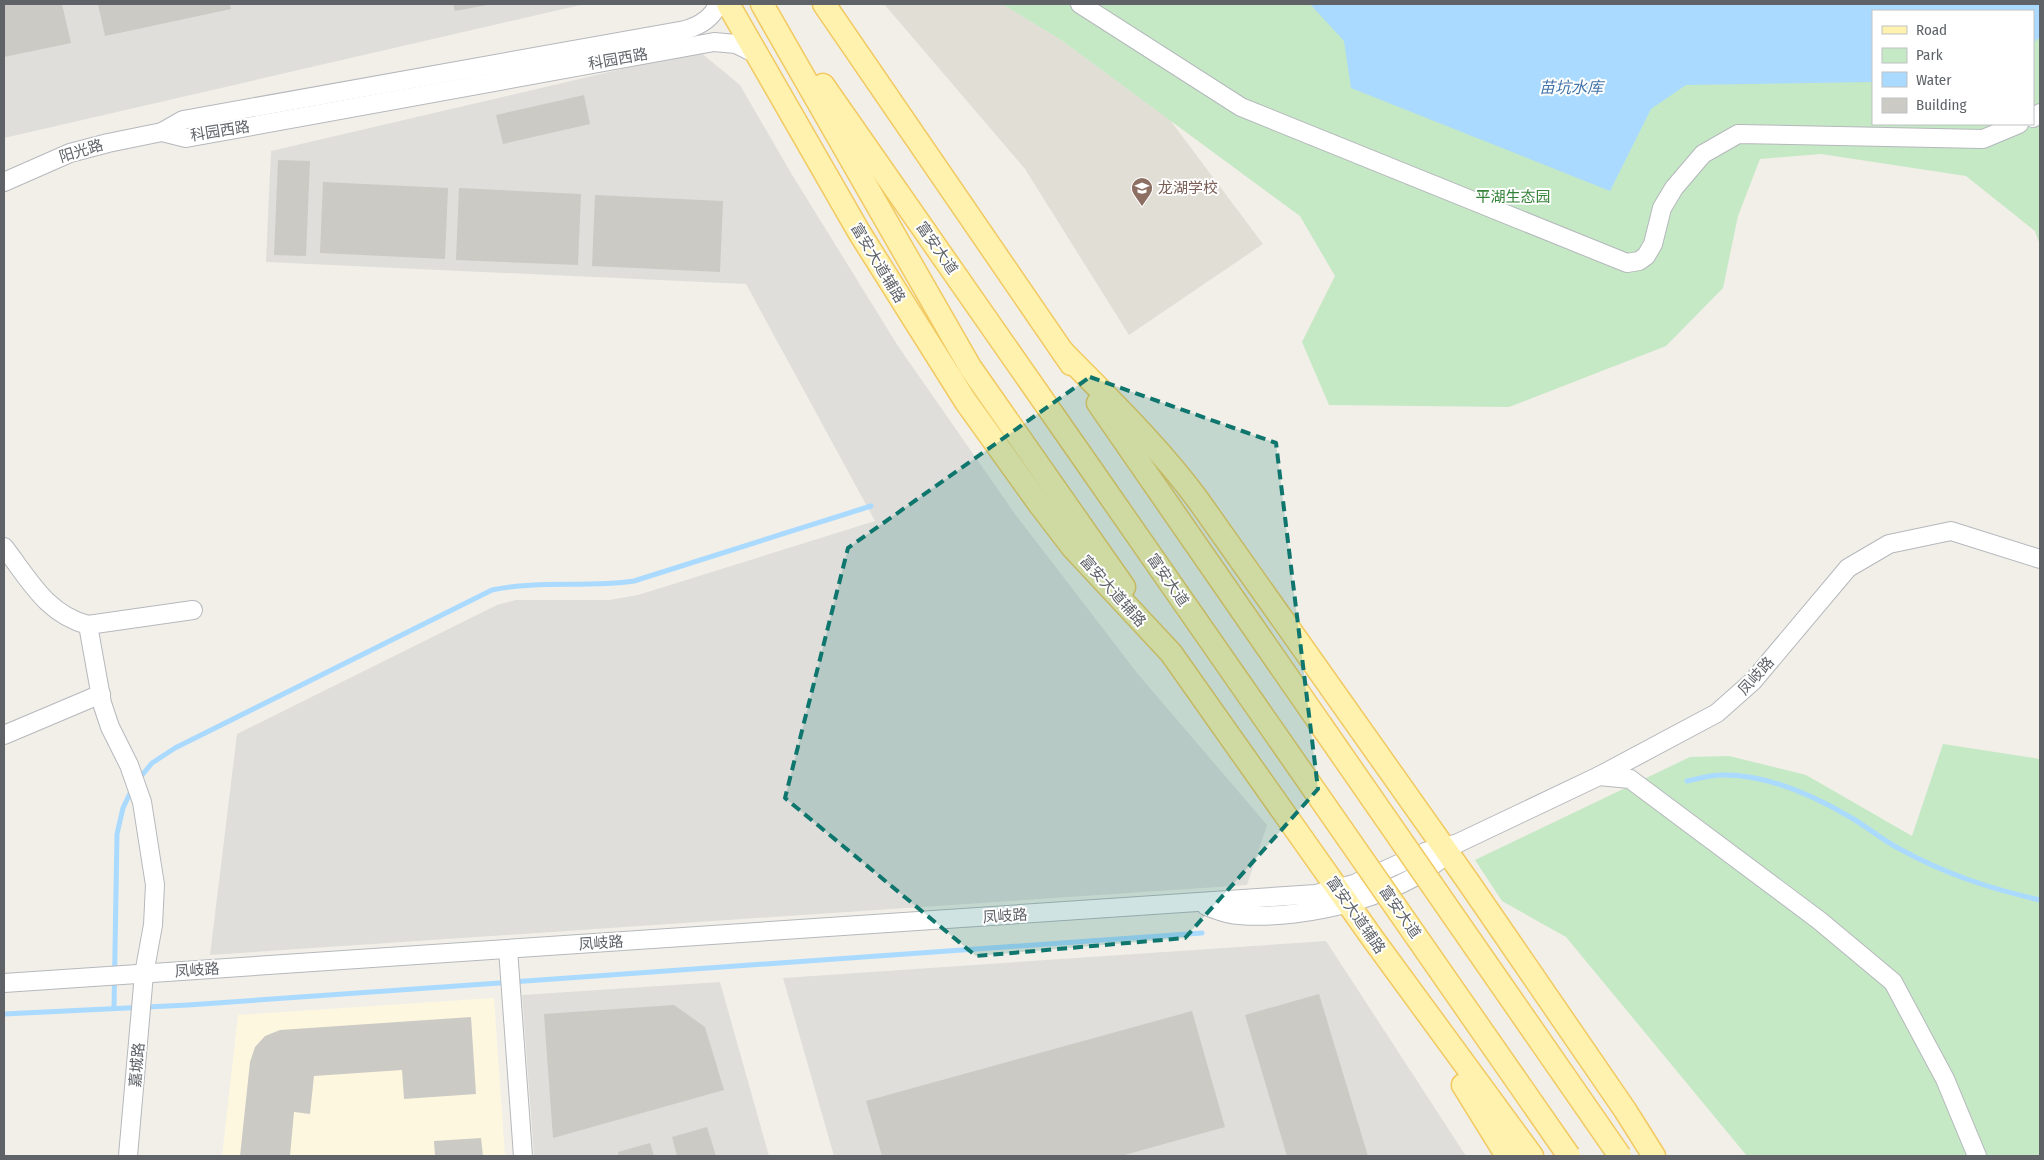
<svg xmlns="http://www.w3.org/2000/svg" width="2044" height="1160" viewBox="0 0 2044 1160" font-family="'Fira Sans Condensed','Noto Sans SC',sans-serif">
	<style>
		.commercial { fill: #fef7e0 }
		.industrial { fill: #e0deda }
		.education { fill: #e1ded6 }
		.green { fill: #c5e8c5; fill-rule: evenodd }
		.water { fill: #aadaff }
		.lines { fill: none; stroke-linecap: round; stroke-linejoin: round }
		.stream { stroke: #aadaff; stroke-width: 5 }
		.building { fill: #cccac5 }
		.minor-casing { stroke: #b5b8bc; stroke-width: 20 }
		.major-casing { stroke: #f2c960; stroke-width: 25 }
		.minor { stroke: #fff; stroke-width: 18 }
		.major { stroke: #fff2af; stroke-width: 22 }
		.major-bridge-casing { stroke: #f2c960; stroke-width: 25; stroke-linecap: butt }
		.major-bridge { stroke: #fff2af; stroke-width: 22 }
		.marked { fill: #0f766e; fill-opacity: 0.2; stroke: #0f766e; stroke-width: 4; stroke-dasharray: 10 6; stroke-linejoin: round }
		.labels { text-anchor: middle; dominant-baseline: central; stroke-width: 4; stroke-linejoin: round; paint-order: stroke }
		.street-label { font-size: 15px; fill: #5f6368; stroke: #fff }
		.education-label { font-size: 15px; fill: #785e54; stroke: #fff; text-anchor: start }
		.park-label { font-size: 15px; fill: #348238; stroke: #fff }
		.water-label { font-size: 16px; font-style: italic; fill: #4174aa; stroke: #fff }
	</style>
	<rect width="100%" height="100%" fill="#f1efe8"/>
	<path class="commercial" d="M 494,998 L 505,1156 L 222,1156 L 238,1015 Z"/>
	<g class="industrial">
		<path d="M 4,4 L 585,4 L 4,138 Z"/>
		<path d="M 699,51 L 740,85 L 791,173 L 898,346 L 1015,514 L 1137,673 L 1267,825 L 1247,885 L 210,955 L 237,734 L 497,605 L 516,600 L 609,600 L 638,595 L 875,521 L 746,284 L 266,262 L 271,151 Z"/>
		<path d="M 1326,941 L 1466,1156 L 834,1156 L 783,978 Z"/>
		<path d="M 720,982 L 769,1156 L 534,1156 L 522,995 Z"/>
	</g>
	<path class="education" d="M 884,4 L 1002,4 L 1061,40 L 1170,120 L 1263,244 L 1129,335 L 1025,169 Z"/>
	<g class="green">
		<path d="M 1002,4 L 2040,4 L 2040,245 L 2035,231 L 1966,176 L 1821,154 L 1760,159 L 1738,216 L 1723,288 L 1666,346 L 1509,407 L 1329,405 L 1302,342 L 1335,276 L 1300,216 L 1061,40 ZM 1873,11 L 2033,11 L 2033,124 L 1873,124 Z"/>
		<path d="M 1943,744 L 2040,759 L 2040,1156 L 1747,1156 L 1566,937 L 1502,901 L 1475,860 L 1690,757 L 1729,756 L 1806,775 L 1912,836 Z"/>
	</g>
	<path class="water" d="M 1310,4 L 2040,4 L 2040,37 L 2033,43 L 2033,11 L 1873,11 L 1873,82 L 1686,85 L 1651,109 L 1610,191 L 1351,88 L 1344,41 Z"/>
	<g class="lines">
		<g class="stream">
			<path d="M 138,780 L 152,763 L 175,748 L 492,590 C 539,580 587,588 634,581 L 871,506"/>
			<path d="M 1687,781 C 1698,779 1709,775 1721,775 C 1766,774 1811,794 1850,817 C 1866,826 1881,839 1898,848 C 1945,874 1988,888 2040,900"/>
			<path d="M 114,1008 L 117,834 L 123,808 L 132,789"/>
			<path d="M 4,1014 L 188,1005 L 1202,933"/>
		</g>
	</g>
	<g class="building">
		<path d="M 4,4 L 62,4 L 71,43 L 4,57 Z"/>
		<path d="M 98,4 L 230,4 L 231,9 L 105,36 Z"/>
		<path d="M 453,4 L 487,4 L 487,5 L 455,11 Z"/>
		<path d="M 584,95 L 590,124 L 503,144 L 496,115 Z"/>
		<path d="M 278,160 L 310,161 L 306,256 L 274,255 Z"/>
		<path d="M 323,182 L 448,188 L 445,259 L 320,253 Z"/>
		<path d="M 459,188 L 581,194 L 578,265 L 456,260 Z"/>
		<path d="M 595,195 L 723,201 L 720,272 L 592,266 Z"/>
		<path d="M 1319,994 L 1368,1156 L 1287,1156 L 1245,1015 Z"/>
		<path d="M 674,1005 L 705,1027 L 724,1090 L 553,1138 L 544,1014 Z"/>
		<path d="M 1192,1011 L 1225,1127 L 1121,1156 L 882,1156 L 866,1101 Z"/>
		<path d="M 471,1017 L 476,1094 L 404,1099 L 402,1070 L 314,1076 L 310,1114 L 294,1112 L 290,1156 L 240,1156 L 250,1062 L 255,1047 L 265,1036 L 280,1030 Z"/>
		<path d="M 707,1127 L 716,1156 L 677,1156 L 672,1137 Z"/>
		<path d="M 481,1138 L 483,1156 L 435,1156 L 434,1141 Z"/>
		<path d="M 650,1143 L 654,1156 L 619,1156 L 618,1152 Z"/>
	</g>
	<g class="lines">
		<g class="minor-casing">
			<g id="minor">
				<path d="M 1080,4 L 1241,107 L 1627,263 L 1639,261 L 1646,256 L 1653,244 L 1662,208 L 1674,188 L 1703,154 L 1738,134 L 1983,139 L 2019,124"/>
				<path d="M 2033,118 L 2040,113"/>
				<path d="M 162,132 L 186,138 L 714,42 L 736,44 L 756,54"/>
				<path d="M 4,182 L 70,153 L 108,143 L 162,132 L 183,120 L 685,30 C 699,26 712,19 718,4"/>
				<path d="M 4,547 C 29,579 46,614 88,625 L 102,703 L 110,727 L 129,765 L 142,802 L 155,885 L 153,925 L 144,974 L 128,1156"/>
				<path d="M 88,625 L 193,610"/>
				<path d="M 4,735 L 101,694"/>
				<path d="M 1599,776 L 1630,779 L 1820,921 L 1893,982 L 1945,1079 L 1977,1156"/>
				<path d="M 1206,906 C 1217,910 1228,915 1239,915 C 1302,921 1416,895 1455,844"/>
				<path d="M 508,949 L 523,1156"/>
				<path d="M 4,983 L 1316,894 L 1354,884 L 1425,852 L 1456,844 L 1599,776 L 1717,713 L 1753,681 L 1848,568 L 1889,544 L 1951,531 L 2040,559"/>
			</g>
		</g>
		<g class="major-casing">
			<g id="major">
				<path d="M 728,4 L 859,232 L 966,402 L 1040,505 L 1073,548 L 1171,653 L 1373,939 L 1532,1156"/>
				<path d="M 762,4 L 970,367 L 1124,587"/>
				<path d="M 824,4 L 1071,364"/>
				<path d="M 823,85 L 1093,472"/>
				<path d="M 1063,352 C 1110,400 1158,446 1198,500 L 1467,880 L 1625,1110 L 1654,1156"/>
				<path d="M 1098,403 L 1321,725"/>
				<path d="M 1463,1085 L 1507,1156"/>
			</g>
		</g>
		<use href="#minor" class="minor"/>
		<use href="#major" class="major"/>
		<g class="major-bridge-casing">
			<g id="major-bridge">
				<path d="M 1093,472 L 1569,1156"/>
				<path d="M 1321,725 L 1620,1156"/>
			</g>
		</g>
		<use href="#major-bridge" class="major-bridge"/>
	</g>
	<path class="marked" d="M 1090,377 L 1276,443 L 1318,789 L 1185,938 L 976,956 L 785,798 L 848,548 Z"/>
	<defs>
		<g id="school-pin" transform="scale(1.125)"><path d="M0 17L-7.5 6A9.5 9.5 0 1 1 7.5 6Z" fill="#8d6e63" stroke="#fff"/><path d="M0-5L7-2L0 1L-7-2ZM-4 1L0 2.5L4 1V4Q0 6-4 4Z" fill="#fff"/></g>
	</defs>
	<g fill-rule="evenodd">
		<use href="#school-pin" x="1142" y="188"/>
	</g>
	<g class="labels">
		<g class="street-label">
			<text transform="translate(618 59) rotate(-10)">科园西路</text>
			<text transform="translate(220 131) rotate(-9)">科园西路</text>
			<text transform="translate(81 151) rotate(-17)">阳光路</text>
			<text transform="translate(937 248) rotate(55)">富安大道</text>
			<text transform="translate(878 263) rotate(59)">富安大道辅路</text>
			<text transform="translate(1168 580) rotate(55)">富安大道</text>
			<text transform="translate(1113 591) rotate(48)">富安大道辅路</text>
			<text transform="translate(1756 676) rotate(-48)">凤岐路</text>
			<text transform="translate(1400 912) rotate(55)">富安大道</text>
			<text transform="translate(1356 915) rotate(55)">富安大道辅路</text>
			<text transform="translate(1005 916) rotate(-4)">凤岐路</text>
			<text transform="translate(601 943) rotate(-4)">凤岐路</text>
			<text transform="translate(197 970) rotate(-4)">凤岐路</text>
			<text transform="translate(137 1065) rotate(-85)">嘉城路</text>
		</g>
		<g class="education-label">
			<text x="1158" y="188">龙湖学校</text>
		</g>
		<g class="park-label">
			<text x="1513" y="197">平湖生态园</text>
		</g>
		<g class="water-label">
			<text x="1571" y="87">苗坑水库</text>
		</g>
	</g>
	<rect width="2044" height="1160" fill="none" stroke="#5f6368" stroke-width="10"/>
	<rect x="1872" y="10" width="162" height="115" fill="#ffffff" stroke="#bfc1c3"/>
	<rect x="1882" y="26" width="25" height="8" fill="#fff2af" stroke="#bfc1c3"/>
	<text x="1916" y="35" font-size="15" fill="#5f6368">Road</text>
	<rect x="1882" y="48" width="25" height="15" fill="#c5e8c5" stroke="#bfc1c3"/>
	<text x="1916" y="60" font-size="15" fill="#5f6368">Park</text>
	<rect x="1882" y="72" width="25" height="15" fill="#aadaff" stroke="#bfc1c3"/>
	<text x="1916" y="85" font-size="15" fill="#5f6368">Water</text>
	<rect x="1882" y="98" width="25" height="15" fill="#cccac5" stroke="#bfc1c3"/>
	<text x="1916" y="110" font-size="15" fill="#5f6368">Building</text>
</svg>
